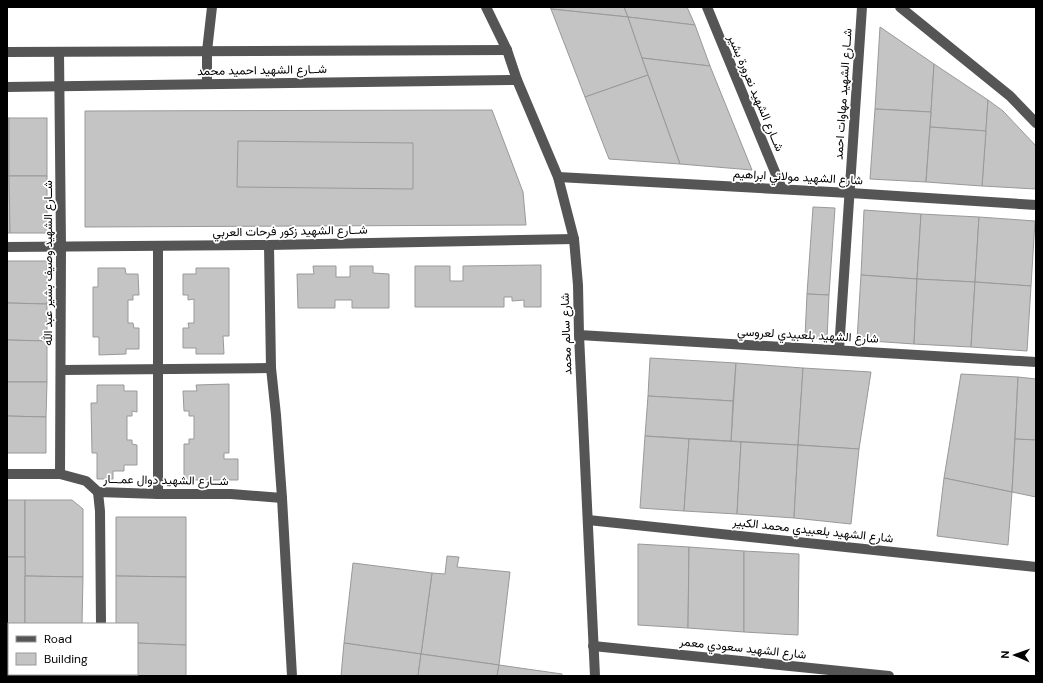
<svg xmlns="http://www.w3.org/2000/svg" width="1043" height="683" viewBox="0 0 1043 683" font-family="'DM Sans',Vazirmatn,sans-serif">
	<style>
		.building { fill: #c4c4c4; stroke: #999 }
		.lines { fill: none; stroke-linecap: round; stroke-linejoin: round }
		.minor { stroke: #555; stroke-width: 10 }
		.labels { text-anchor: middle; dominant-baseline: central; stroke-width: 3.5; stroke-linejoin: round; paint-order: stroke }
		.street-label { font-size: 12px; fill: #000; stroke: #fff }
	</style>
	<rect width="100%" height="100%" fill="#fff"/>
	<g class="building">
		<path d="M 550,7 L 624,7 L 628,17 L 551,9 Z"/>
		<path d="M 624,7 L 687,7 L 695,25 L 628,17 Z"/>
		<path d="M 551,9 L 628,17 L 648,75 L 585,97 Z"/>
		<path d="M 628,17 L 695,25 L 710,66 L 642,58 Z"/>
		<path d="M 880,27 L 934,64 L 931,112 L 875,109 Z"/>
		<path d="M 642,58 L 710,66 L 752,170 L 680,164 Z"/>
		<path d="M 934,64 L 988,100 L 986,131 L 930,127 Z"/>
		<path d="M 648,75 L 680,164 L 609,159 L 585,97 Z"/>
		<path d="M 988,100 L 1003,111 L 1036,146 L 1036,189 L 982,186 Z"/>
		<path d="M 875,109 L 931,112 L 926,182 L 870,179 Z"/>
		<path d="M 492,110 L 523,192 L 526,225 L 85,227 L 85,111 Z"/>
		<rect x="7" y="118" width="2" height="58"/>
		<rect x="9" y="118" width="38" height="58"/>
		<path d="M 930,127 L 986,131 L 982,186 L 926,182 Z"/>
		<path d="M 238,141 L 413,143 L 413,189 L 237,187 Z"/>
		<path d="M 7,176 L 9,176 L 10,233 L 7,233 Z"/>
		<path d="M 9,176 L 47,176 L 47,233 L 10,233 Z"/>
		<path d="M 813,207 L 835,208 L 829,295 L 807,294 Z"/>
		<path d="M 864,210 L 921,214 L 917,279 L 861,275 Z"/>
		<path d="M 921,214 L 979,217 L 975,282 L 917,279 Z"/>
		<path d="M 979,217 L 1035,221 L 1031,286 L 975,282 Z"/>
		<path d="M 7,261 L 47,261 L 47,304 L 7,303 Z"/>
		<path d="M 541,265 L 541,307 L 524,307 L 524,300 L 512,301 L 512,297 L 504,297 L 504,307 L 415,307 L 415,266 L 450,266 L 450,281 L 463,281 L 463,266 Z"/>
		<path d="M 313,266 L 336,266 L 336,277 L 350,277 L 350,266 L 373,266 L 373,273 L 389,274 L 389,308 L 352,308 L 352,300 L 335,300 L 335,308 L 298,308 L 297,274 L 314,274 Z"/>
		<path d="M 98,268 L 125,268 L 126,274 L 138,274 L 139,295 L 133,295 L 133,300 L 128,300 L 128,323 L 133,323 L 134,328 L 139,328 L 139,349 L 126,349 L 126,354 L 99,355 L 99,337 L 93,337 L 93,287 L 98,287 Z"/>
		<path d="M 196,268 L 229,268 L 229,336 L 223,336 L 224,354 L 196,354 L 196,348 L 183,348 L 183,328 L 189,328 L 188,323 L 194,323 L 194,299 L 188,300 L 188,295 L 183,295 L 183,274 L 196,274 Z"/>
		<path d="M 861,275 L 917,279 L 914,344 L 857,340 Z"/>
		<path d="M 917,279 L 975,282 L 971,347 L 914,344 Z"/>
		<path d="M 975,282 L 1031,286 L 1027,351 L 971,347 Z"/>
		<path d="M 807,294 L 829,295 L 827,339 L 805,337 Z"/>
		<path d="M 7,303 L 47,304 L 47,341 L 7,340 Z"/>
		<path d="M 7,340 L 47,341 L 47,382 L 7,382 Z"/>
		<path d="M 650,358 L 736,363 L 733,401 L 648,396 Z"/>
		<path d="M 736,363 L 803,368 L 798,445 L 731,441 Z"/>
		<path d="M 803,368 L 871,372 L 859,449 L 798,445 Z"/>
		<path d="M 961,374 L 1018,377 L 1012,492 L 944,478 Z"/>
		<path d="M 1018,377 L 1036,379 L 1036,440 L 1015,439 Z"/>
		<path d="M 7,382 L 47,382 L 46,417 L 7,416 Z"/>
		<path d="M 229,384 L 229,453 L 224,453 L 224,459 L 238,459 L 238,480 L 184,480 L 184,444 L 189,444 L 189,439 L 194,439 L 194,416 L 189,416 L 189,411 L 184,411 L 183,391 L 197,391 L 196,385 Z"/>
		<path d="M 97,385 L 124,385 L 124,391 L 137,391 L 137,412 L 132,411 L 132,416 L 127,416 L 127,440 L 132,440 L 132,444 L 137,445 L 137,465 L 124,465 L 124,471 L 113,471 L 113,479 L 97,479 L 97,453 L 92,453 L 91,403 L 97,403 Z"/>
		<path d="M 648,396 L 733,401 L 731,441 L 645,436 Z"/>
		<path d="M 7,416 L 46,417 L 46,453 L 7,453 Z"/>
		<path d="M 645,436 L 689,439 L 684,511 L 640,508 Z"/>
		<path d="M 689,439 L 741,442 L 737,514 L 684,511 Z"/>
		<path d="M 1015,439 L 1036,440 L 1036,497 L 1012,492 Z"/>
		<path d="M 741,442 L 798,445 L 794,518 L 737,514 Z"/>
		<path d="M 798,445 L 859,449 L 851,524 L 794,518 Z"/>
		<path d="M 944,478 L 1012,492 L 1008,545 L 937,536 Z"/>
		<rect x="7" y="500" width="18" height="57"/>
		<path d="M 25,500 L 72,500 L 83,509 L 83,577 L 25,576 Z"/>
		<path d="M 116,517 L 186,517 L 186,577 L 116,576 Z"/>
		<path d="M 638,544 L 689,547 L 688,628 L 638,625 Z"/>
		<path d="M 689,547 L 744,551 L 744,632 L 688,628 Z"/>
		<path d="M 744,551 L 799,554 L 798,635 L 744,632 Z"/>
		<path d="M 447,556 L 459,557 L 457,567 L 510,572 L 499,665 L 421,654 L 432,573 L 445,574 Z"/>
		<path d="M 7,557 L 25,557 L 25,624 L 9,624 L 9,636 L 7,636 Z"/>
		<path d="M 353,563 L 432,573 L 421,654 L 344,643 Z"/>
		<path d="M 25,576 L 83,577 L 82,624 L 25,624 Z"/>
		<path d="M 116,576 L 186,577 L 186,645 L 137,643 L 137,624 L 116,624 Z"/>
		<rect x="7" y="636" width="2" height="31"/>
		<path d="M 137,643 L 186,645 L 186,676 L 116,676 L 116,674 L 137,674 Z"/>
		<path d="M 344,643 L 421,654 L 418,676 L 341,676 Z"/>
		<path d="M 421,654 L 499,665 L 497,676 L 418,676 Z"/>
		<path d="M 499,665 L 562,674 L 562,676 L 497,676 Z"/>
		<path d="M 7,667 L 9,667 L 9,674 L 25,674 L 25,676 L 7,676 Z"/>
		<rect x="25" y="674" width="57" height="2"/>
	</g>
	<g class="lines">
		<g class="minor">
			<path d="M 486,7 L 507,50 L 517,80 L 558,177 L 574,239 L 578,285 L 579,335 L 595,676"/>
			<path d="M 707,7 L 782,189"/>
			<path d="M 900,7 L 1010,96 L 1036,123"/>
			<path d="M 7,52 L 507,50"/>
			<path d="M 59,52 L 61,247 L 60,474"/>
			<path d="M 207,84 L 207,51 L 212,7"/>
			<path d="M 7,87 L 517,80"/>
			<path d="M 558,177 L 850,193 L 1036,205"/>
			<path d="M 269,245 L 271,368 L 276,415 L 282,498 L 292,676"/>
			<path d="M 7,247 L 269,245 L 574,239"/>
			<path d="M 579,335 L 1036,362"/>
			<path d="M 839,350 L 862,7"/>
			<path d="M 61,370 L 271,368"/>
			<path d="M 7,474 L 60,474 L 86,481 L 98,492 L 158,494 L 231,494 L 282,498"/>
			<path d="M 98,492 L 100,511 L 101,624"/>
			<path d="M 158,494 L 158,246"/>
			<path d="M 588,520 L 1036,567"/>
			<path d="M 593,646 L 889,676"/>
			<path d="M 101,674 L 101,676"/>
		</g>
	</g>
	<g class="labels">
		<g class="street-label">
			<text transform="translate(262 70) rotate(-1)">شــارع الشهيد احميد محمد</text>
			<text transform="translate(756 93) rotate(67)">شــارع الشهيد نعرورة بشير</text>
			<text transform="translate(843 94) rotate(-86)">شــارع الشهيد مهاوات احمد</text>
			<text transform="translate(798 177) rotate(3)">شارع الشهيد مولاتي ابراهيم</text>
			<text transform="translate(290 231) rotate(-1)">شــارع الشهيد زكور فرحات العربي</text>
			<text transform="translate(48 263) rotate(-90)">شــارع الشهيد وصيف بشير عبد الله</text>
			<text transform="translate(566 334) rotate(-92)">شارع سالم محمد</text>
			<text transform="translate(808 335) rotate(3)">شارع الشهيد بلعبيدي لعروسي</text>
			<text transform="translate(166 480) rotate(1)">شــارع الشهيد دوال عمـــار</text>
			<text transform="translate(813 530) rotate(6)">شارع الشهيد بلعبيدي محمد الكبير</text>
			<text transform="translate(743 648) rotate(6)">شارع الشهيد سعودي معمر</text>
		</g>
	</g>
	<rect width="1043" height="683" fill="none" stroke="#000000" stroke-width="16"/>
	<rect x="8" y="623" width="130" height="52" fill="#ffffff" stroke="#999999"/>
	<rect x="16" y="636" width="20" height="6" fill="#555555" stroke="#999999"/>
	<text x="44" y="643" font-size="12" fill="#000000">Road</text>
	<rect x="16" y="653" width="20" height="12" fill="#c4c4c4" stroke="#999999"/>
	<text x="44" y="663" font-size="12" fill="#000000">Building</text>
	<g transform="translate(1015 655) rotate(272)" stroke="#ffffff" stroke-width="3" paint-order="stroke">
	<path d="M0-3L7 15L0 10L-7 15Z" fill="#000000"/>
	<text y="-6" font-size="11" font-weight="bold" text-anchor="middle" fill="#000000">N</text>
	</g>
</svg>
